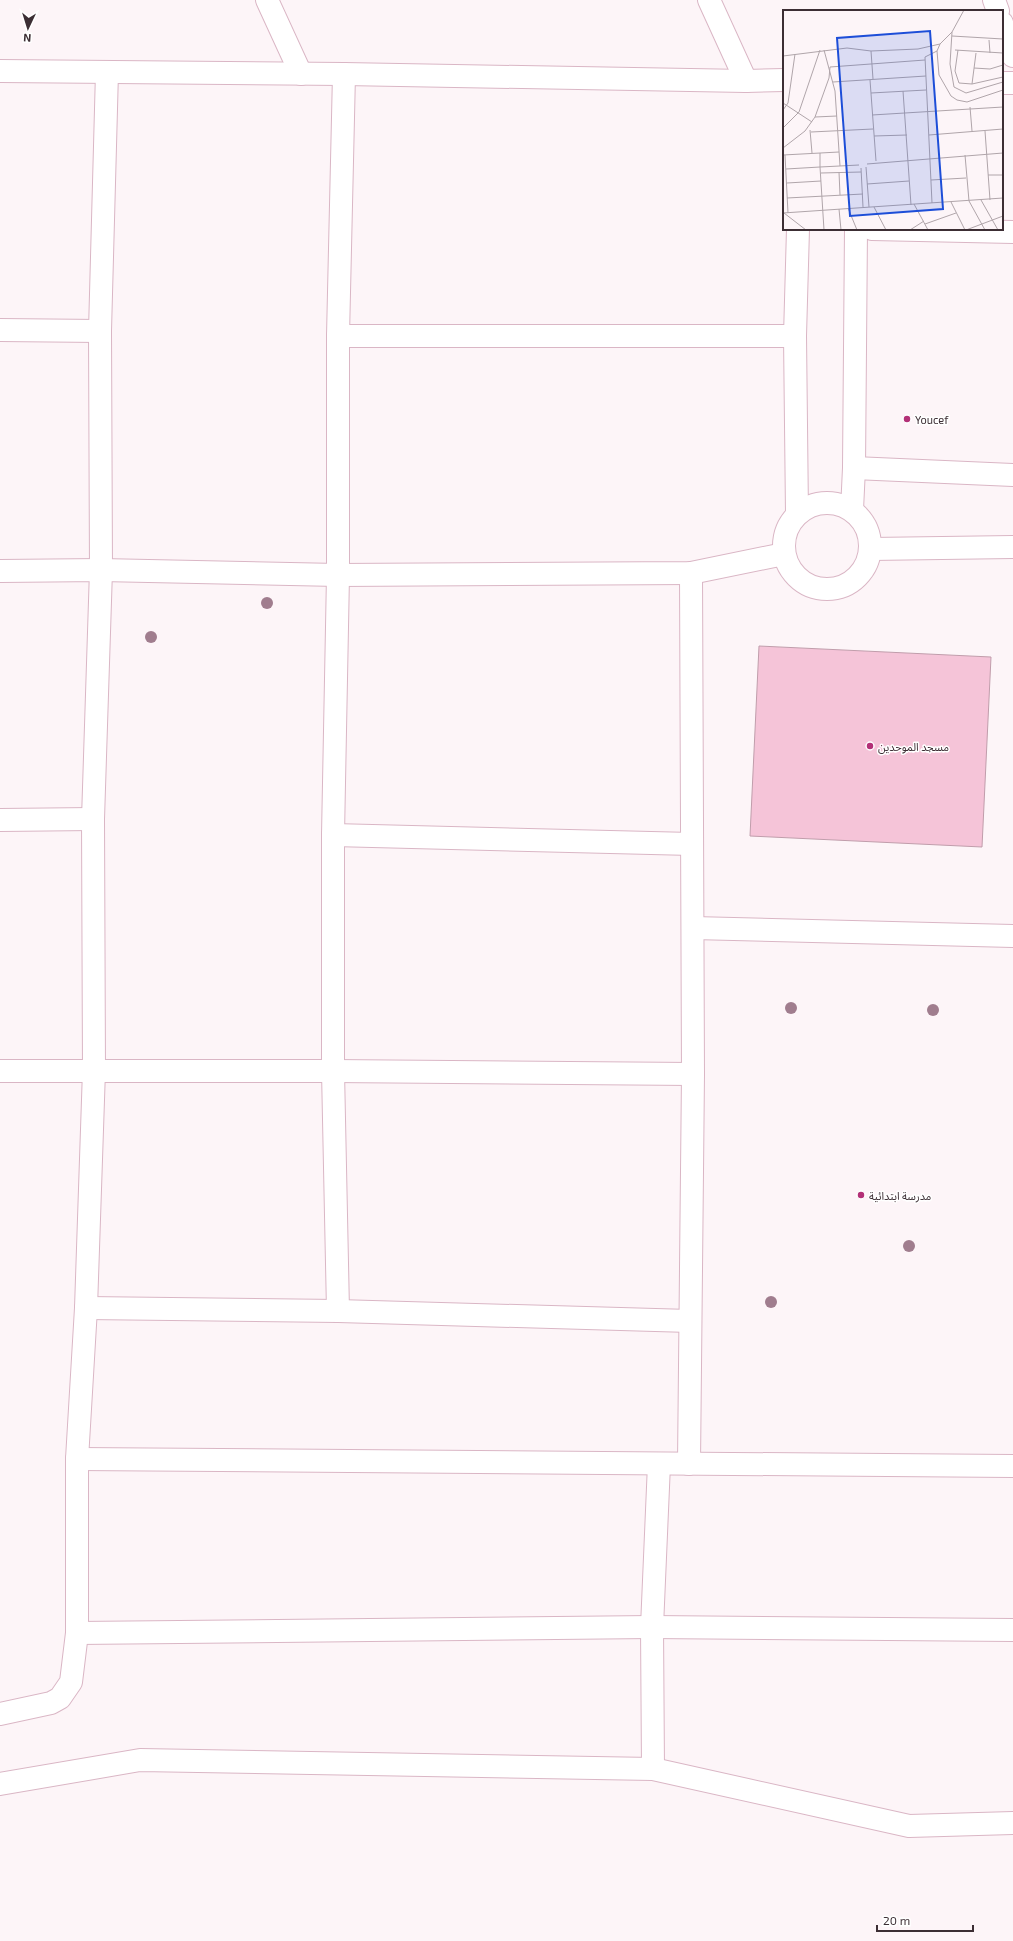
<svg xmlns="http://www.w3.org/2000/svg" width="1013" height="1941" viewBox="0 0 1013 1941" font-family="'Exo 2','Noto Sans Arabic',sans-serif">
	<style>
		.building { fill: #f5c4d8; stroke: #c09dab }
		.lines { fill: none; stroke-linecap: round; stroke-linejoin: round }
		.minor-casing { stroke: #dab6c5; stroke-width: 24 }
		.minor { stroke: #fff; stroke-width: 22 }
		.tree { fill: #a07d8e }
		.poi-dot { fill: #b33077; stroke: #fff; stroke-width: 1.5 }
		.labels { text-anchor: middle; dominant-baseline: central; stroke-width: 3; stroke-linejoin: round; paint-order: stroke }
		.poi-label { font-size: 11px; fill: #3c2e34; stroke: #fff; text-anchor: start }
		.inset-road { fill: none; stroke: #b0a5aa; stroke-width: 1 }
		.view { fill: #1d4ed8; fill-opacity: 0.15; stroke: #1d4ed8; stroke-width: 2 }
		.inset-edge { fill: none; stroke: #3c2e34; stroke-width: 2 }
	</style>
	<rect width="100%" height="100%" fill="#fdf5f8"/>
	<path class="building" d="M 759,646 L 991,657 L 982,847 L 750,836 Z"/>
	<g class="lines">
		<g class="minor-casing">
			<g id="minor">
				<path d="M 267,0 L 301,74"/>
				<path d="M 709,0 L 746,81"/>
				<path d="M 994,0 L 998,11"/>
				<path d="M 1002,23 L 1013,56"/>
				<path d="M 0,71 L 344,74 L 746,81 L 784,80"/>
				<path d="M 1002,83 L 1013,83"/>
				<path d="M 872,229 L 1013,232"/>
				<path d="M 0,330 L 100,331"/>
				<path d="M 338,336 L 795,336"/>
				<path d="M 854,468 L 1013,475"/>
				<circle cx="827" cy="546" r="43"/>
				<path d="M 852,510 L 854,468 L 856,229"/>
				<path d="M 797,514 L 795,336 L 798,229"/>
				<path d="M 871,549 L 1013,547"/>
				<path d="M 0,571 L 101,570 L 338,575 L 691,573 L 784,554"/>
				<path d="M 0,820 L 93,819"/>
				<path d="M 333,835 L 692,844"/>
				<path d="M 693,928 L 1013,936"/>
				<path d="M 0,1071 L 333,1071 L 693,1074"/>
				<path d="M 86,1308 L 338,1311 L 690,1321"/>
				<path d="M 338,1311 L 333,1071 L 333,835 L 338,575 L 338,336 L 344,74"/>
				<path d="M 77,1459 L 1013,1466"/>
				<path d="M 689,1464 L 693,1074 L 691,573"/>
				<path d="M 77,1633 L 652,1627 L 1013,1630"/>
				<path d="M 0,1714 L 51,1703 L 60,1698 L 71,1682 L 77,1633 L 77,1459 L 86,1308 L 94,1070 L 93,819 L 101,570 L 100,331 L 107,72"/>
				<path d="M 653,1769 L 652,1627 L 659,1464"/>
				<path d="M 0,1784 L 140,1760 L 653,1769 L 909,1826 L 1013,1823"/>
			</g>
		</g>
		<use href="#minor" class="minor"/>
	</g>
	<g class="tree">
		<circle cx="267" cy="603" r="6"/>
		<circle cx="151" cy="637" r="6"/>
		<circle cx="791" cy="1008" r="6"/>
		<circle cx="933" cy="1010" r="6"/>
		<circle cx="909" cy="1246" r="6"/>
		<circle cx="771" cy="1302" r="6"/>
	</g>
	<g class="poi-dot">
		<circle cx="907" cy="419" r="4"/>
		<circle cx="870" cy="746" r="4"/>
		<circle cx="861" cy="1195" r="4"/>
	</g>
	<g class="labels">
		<g class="poi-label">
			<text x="915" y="419">Youcef</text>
			<text x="878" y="746">مسجد الموحدين</text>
			<text x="869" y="1195">مدرسة ابتدائية</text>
		</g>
	</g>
	<g transform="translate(783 10)">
		<rect width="220" height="220" fill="#fdf5f8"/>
		<path class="inset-road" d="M 181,0 L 169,22 L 167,54 L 171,77 L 183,83 L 220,72M 169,22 L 157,34 L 154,41 L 156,65 L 168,86 L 174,90 L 184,92 L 220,80M 169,26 L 220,29M 206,30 L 207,43M 41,40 L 52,81 L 57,156M 172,40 L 220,43M 175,40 L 172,61 L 176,73 L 189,74 L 220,67M 88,41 L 90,69M 0,46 L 64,38 L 88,41 L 135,39 L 157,34M 191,58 L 207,59 L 220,55M 87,70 L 93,151M 50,72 L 143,66M 189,74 L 193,43M 120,81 L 128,195M 88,83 L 143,80M 0,93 L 29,112M 187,97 L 189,121M 0,100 L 5,93 L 12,44M 89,105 L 220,97M 32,107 L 54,106M 0,118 L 16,102 L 37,40M 27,120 L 29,143M 202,121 L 207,190M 28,122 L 90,119M 146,125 L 220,119M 91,126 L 124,125M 0,138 L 22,121 L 32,107 L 46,68 L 47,57 L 142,50M 0,145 L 56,142M 2,145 L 5,203M 182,145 L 186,191 L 202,220M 84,154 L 220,143M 83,157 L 86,197M 78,158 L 80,197M 3,159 L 37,157 L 37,143M 56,162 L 57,185M 38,163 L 78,162M 205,165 L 220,165M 148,170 L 183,168M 4,173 L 38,171M 84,174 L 126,171M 4,188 L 80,184M 198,190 L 215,220M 168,192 L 182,220M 149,193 L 142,47 L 154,41M 131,194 L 145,220M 91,197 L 103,220M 65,198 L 74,220M 56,199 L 58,220M 0,203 L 220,188M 1,203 L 23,220M 142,214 L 173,203M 41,220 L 37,157 L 76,155M 127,220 L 141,211M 183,220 L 220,206"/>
		<path class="view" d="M 147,21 L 160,199 L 67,206 L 54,28 Z"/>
		<rect width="220" height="220" class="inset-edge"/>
	</g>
	<g transform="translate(28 28) rotate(184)" stroke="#ffffff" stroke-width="3" paint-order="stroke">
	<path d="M0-3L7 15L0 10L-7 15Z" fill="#3c2e34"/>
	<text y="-6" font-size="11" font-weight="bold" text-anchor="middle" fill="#3c2e34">N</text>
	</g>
	<path d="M877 1925v6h96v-6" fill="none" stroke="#3c2e34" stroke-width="2"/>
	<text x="883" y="1925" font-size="12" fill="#3c2e34" stroke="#ffffff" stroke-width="3" paint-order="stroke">20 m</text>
</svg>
